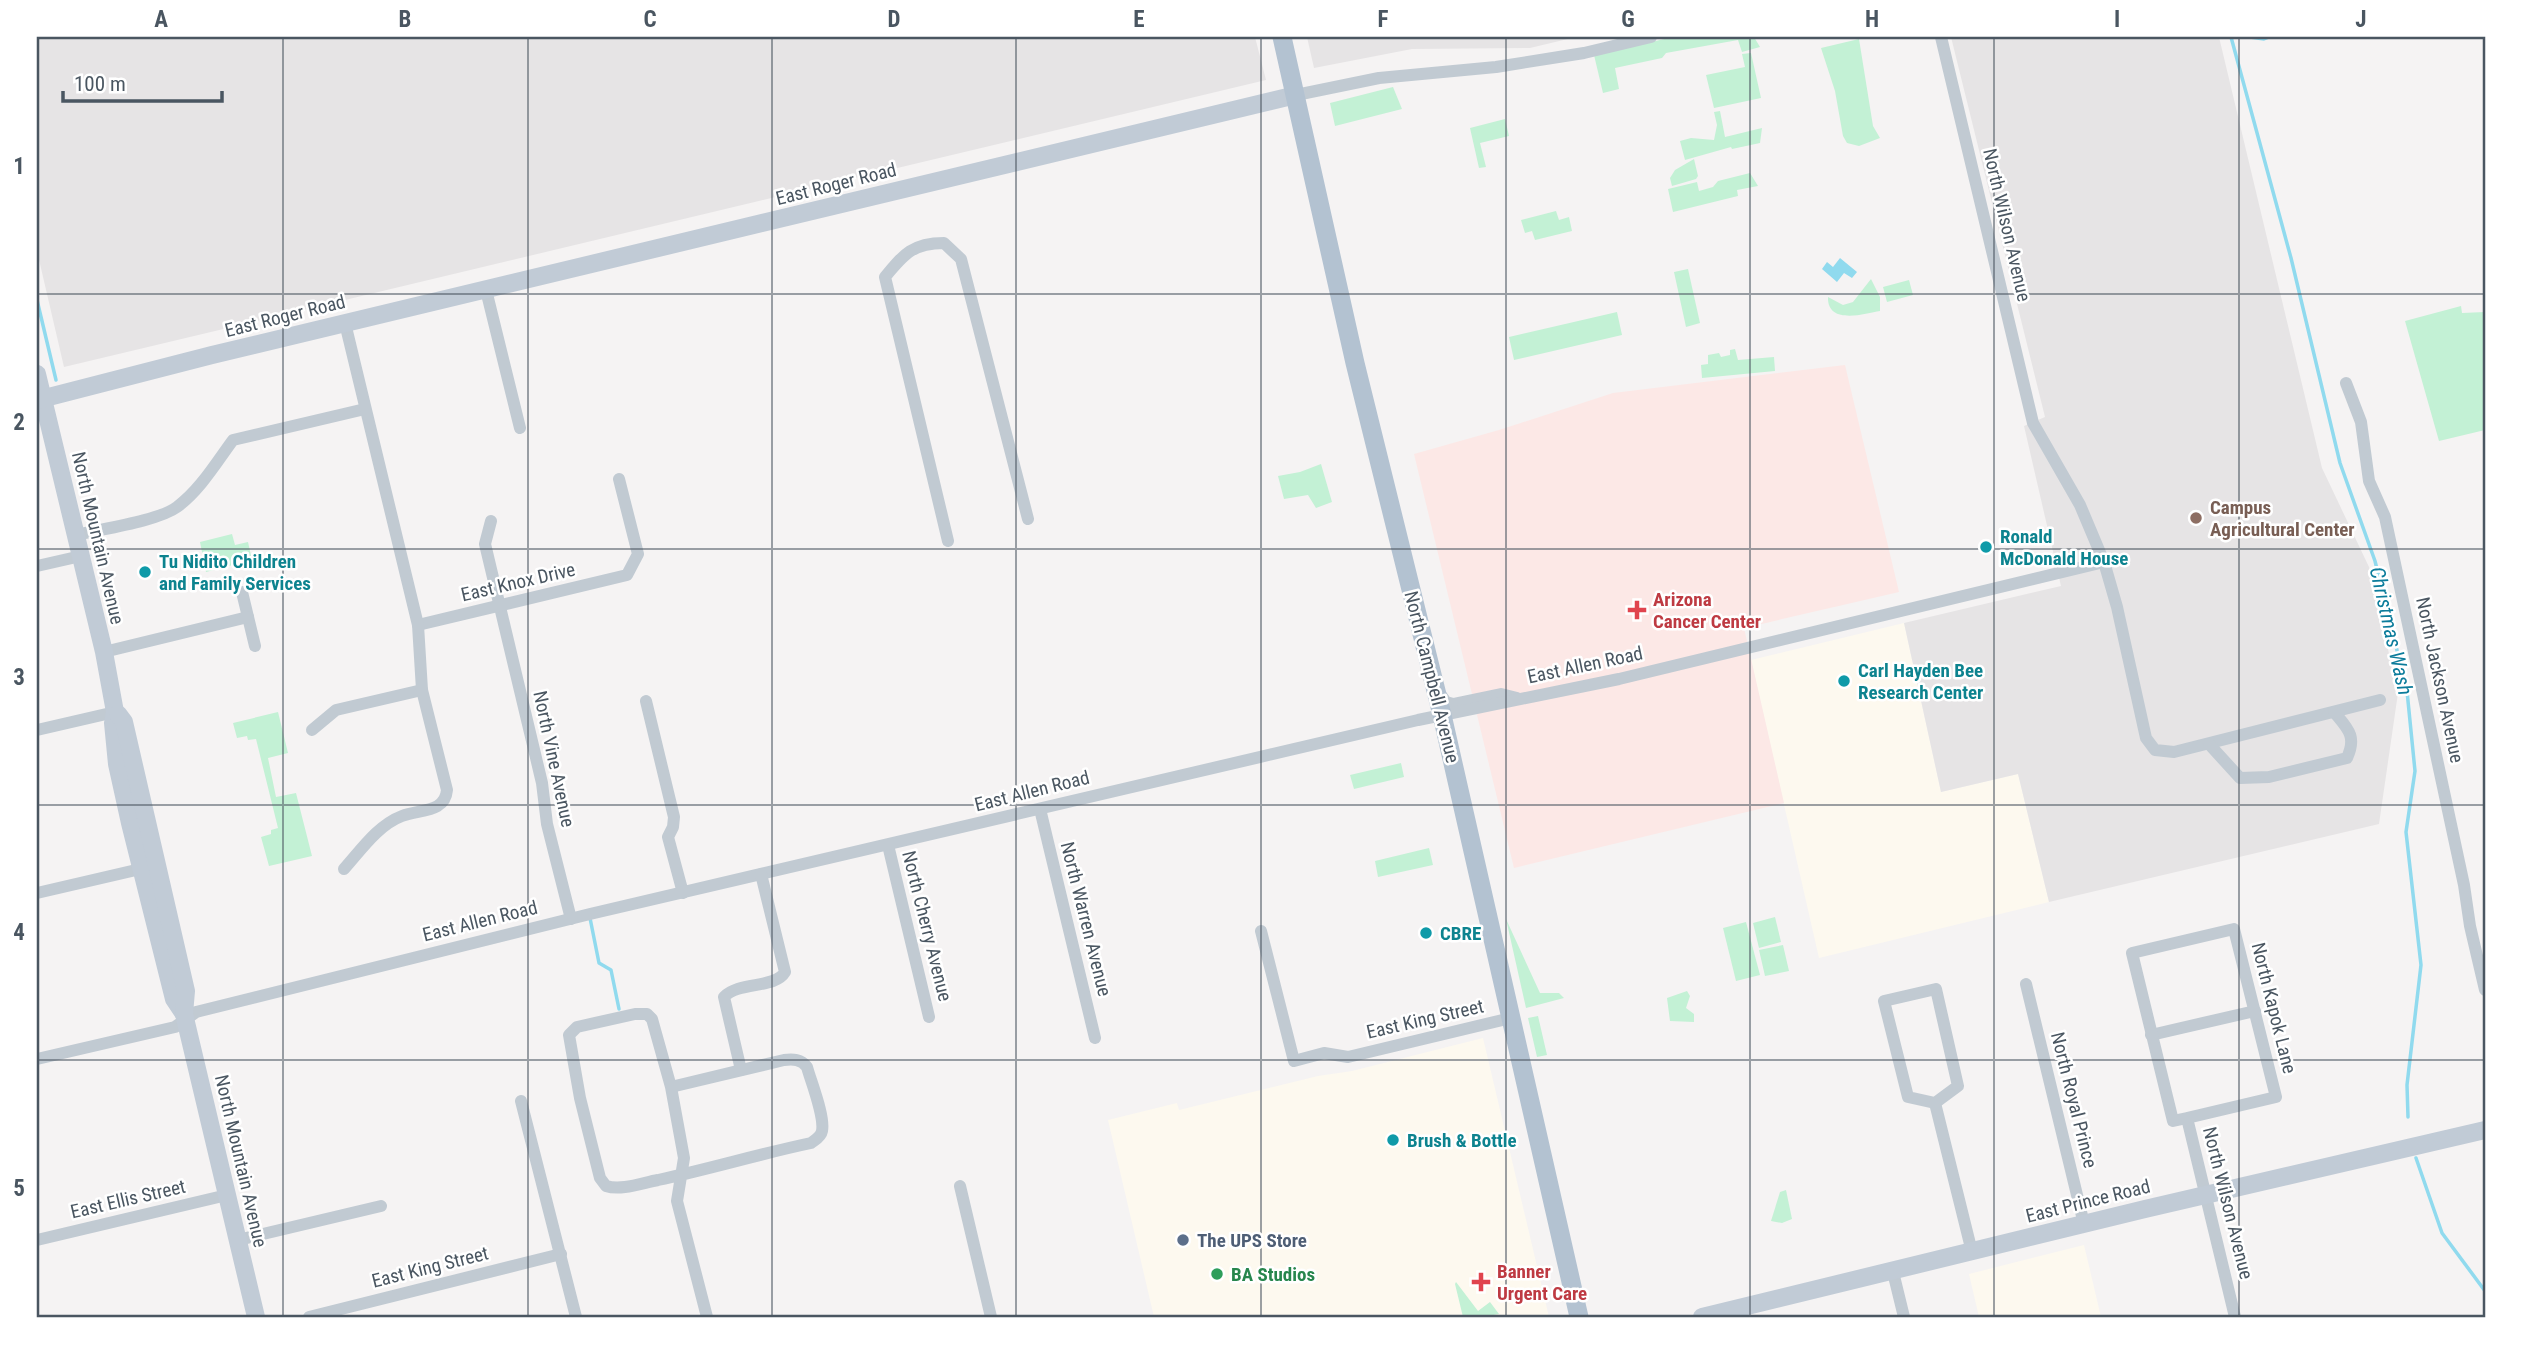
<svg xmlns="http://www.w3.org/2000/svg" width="2522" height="1354" viewBox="0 0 2522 1354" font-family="'Roboto Condensed',sans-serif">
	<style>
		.commercial { fill: #fdf9ef }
		.education { fill: #e6e4e5 }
		.medical { fill: #fce8e6 }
		.green { fill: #c3f1d5 }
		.water { fill: #90daee }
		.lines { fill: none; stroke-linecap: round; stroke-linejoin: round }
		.stream { stroke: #90daee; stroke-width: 3.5 }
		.street { stroke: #c1cad2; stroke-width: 12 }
		.secondary { stroke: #c1cbd6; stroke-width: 18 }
		.primary { stroke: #b3c2d1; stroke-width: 19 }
		.grid { fill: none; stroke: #4a5661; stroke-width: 2; stroke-opacity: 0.55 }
		.education-dot { fill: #8d6e63; stroke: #fff; stroke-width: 2.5 }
		.culture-dot { fill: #0f9aa8; stroke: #fff; stroke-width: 2.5 }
		.health-dot { fill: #e0444e; stroke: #fff; stroke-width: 2.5 }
		.service-dot { fill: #5c6f8a; stroke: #fff; stroke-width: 2.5 }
		.leisure-dot { fill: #2e9e5b; stroke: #fff; stroke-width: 2.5 }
		.labels { text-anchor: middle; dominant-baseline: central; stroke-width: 5; stroke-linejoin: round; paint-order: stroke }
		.street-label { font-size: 19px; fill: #4a5661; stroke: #fff }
		.education-label { font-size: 19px; font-weight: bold; fill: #785e54; stroke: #fff; text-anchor: start }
		.culture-label { font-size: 19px; font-weight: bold; fill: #0d838f; stroke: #fff; text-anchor: start }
		.health-label { font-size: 19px; font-weight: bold; fill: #be3a42; stroke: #fff; text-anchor: start }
		.service-label { font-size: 19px; font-weight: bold; fill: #4e5e75; stroke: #fff; text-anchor: start }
		.leisure-label { font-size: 19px; font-weight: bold; fill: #27864d; stroke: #fff; text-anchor: start }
		.water-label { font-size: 21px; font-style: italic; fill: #0c7c9b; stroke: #fff }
		.neatline { fill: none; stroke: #4a5661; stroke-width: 2.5 }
		.grid-label { font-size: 23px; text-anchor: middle; font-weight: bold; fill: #4a5661 }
	</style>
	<rect width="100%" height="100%" fill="#f5f3f3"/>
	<g class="commercial">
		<path d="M 1904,623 L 1941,792 L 2018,774 L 2049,902 L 1819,958 L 1751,660 Z"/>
		<path d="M 1483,1038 L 1549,1317 L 1154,1317 L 1108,1120 L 1177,1103 L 1179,1110 L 1318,1076 L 1352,1071 Z"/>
		<path d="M 2084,1245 L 2101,1317 L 1979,1317 L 1969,1274 Z"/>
	</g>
	<g class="education">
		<path d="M 37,37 L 1255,37 L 1266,80 L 64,367 L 37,251 Z"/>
		<path d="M 1307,37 L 1576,37 L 1530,48 L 1412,49 L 1314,68 Z"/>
		<path d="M 1951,37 L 2219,37 L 2322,468 L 2369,567 L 2398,693 L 2379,824 L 2049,902 L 2018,774 L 1941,792 L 1904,623 L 2061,586 L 2024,426 L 2045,417 Z"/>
	</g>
	<path class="medical" d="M 1845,365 L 1899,592 L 1744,628 L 1784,803 L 1514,868 L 1414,454 L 1499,430 L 1613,393 Z"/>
	<g class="green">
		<path d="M 1673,37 L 1754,37 L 1760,47 L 1742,52 L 1738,40 L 1666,53 L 1662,58 L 1615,68 L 1619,89 L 1603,93 L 1594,55 Z"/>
		<path d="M 1859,39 L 1873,126 L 1880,138 L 1859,146 L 1847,143 L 1843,136 L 1835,91 L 1821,48 Z"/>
		<path d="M 1751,53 L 1761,98 L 1714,108 L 1706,75 L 1745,67 L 1742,54 Z"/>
		<path d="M 1393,87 L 1402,109 L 1335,126 L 1330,103 Z"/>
		<path d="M 1720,111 L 1725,137 L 1762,128 L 1760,143 L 1732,149 L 1731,147 L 1685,160 L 1680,141 L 1691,138 L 1714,140 L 1717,125 L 1714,112 Z"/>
		<path d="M 1505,119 L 1509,136 L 1480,143 L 1486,167 L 1479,168 L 1470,128 Z"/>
		<path d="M 1694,159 L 1698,176 L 1696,179 L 1672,186 L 1670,178 L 1675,170 Z"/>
		<path d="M 1750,173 L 1758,186 L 1737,190 L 1738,196 L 1673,212 L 1668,189 L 1697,182 L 1699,191 L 1713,187 L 1718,181 Z"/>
		<path d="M 1556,211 L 1559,220 L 1569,217 L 1572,231 L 1535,240 L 1532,231 L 1525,233 L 1521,220 Z"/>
		<path d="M 1688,269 L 1700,323 L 1686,327 L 1674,272 Z"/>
		<path d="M 1871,279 L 1880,297 L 1880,311 C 1864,314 1827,325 1828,297 L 1843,305 L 1853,302 Z"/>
		<path d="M 1909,280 L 1913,295 L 1887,302 L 1883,287 Z"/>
		<path d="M 2461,306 L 2462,313 L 2485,312 L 2485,430 L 2439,441 L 2405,321 Z"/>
		<path d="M 1617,312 L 1622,335 L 1514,360 L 1509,337 Z"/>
		<path d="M 1735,349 L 1738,360 L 1774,357 L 1775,371 L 1702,378 L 1701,365 L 1708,364 L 1708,355 L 1719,353 L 1721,357 L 1730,355 L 1730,350 Z"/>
		<path d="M 1321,464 L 1332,502 L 1316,508 L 1308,495 L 1284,499 L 1278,476 L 1300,472 Z"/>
		<path d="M 232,534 L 235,545 L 248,542 L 252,560 L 206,572 L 200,542 Z"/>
		<path d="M 278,712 L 288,753 L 268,758 L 276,797 L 296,793 L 312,856 L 269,866 L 261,837 L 271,834 L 271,830 L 278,828 L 256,739 L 248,740 L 247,736 L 237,738 L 233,723 Z"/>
		<path d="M 1401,763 L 1404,777 L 1354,789 L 1350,775 Z"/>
		<path d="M 1429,848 L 1433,865 L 1378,877 L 1375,861 Z"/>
		<path d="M 1775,917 L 1781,942 L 1759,948 L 1753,923 Z"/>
		<path d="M 1506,919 L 1540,993 L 1559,993 L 1564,998 L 1526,1008 Z"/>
		<path d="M 1746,922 L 1760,975 L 1736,981 L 1723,928 Z"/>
		<path d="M 1783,945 L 1789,971 L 1765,976 L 1759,950 Z"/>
		<path d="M 1687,991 L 1690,996 L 1686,1008 L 1694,1014 L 1694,1022 L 1670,1021 L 1667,998 Z"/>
		<path d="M 1538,1016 L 1547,1055 L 1537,1057 L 1528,1018 Z"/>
		<path d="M 1786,1190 L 1792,1219 L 1782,1223 L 1771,1221 L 1780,1192 Z"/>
		<path d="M 1456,1282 L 1478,1311 L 1490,1302 L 1499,1314 L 1483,1317 L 1463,1317 L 1455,1284 Z"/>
	</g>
	<path class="water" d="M 1840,258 L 1857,272 L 1852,278 L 1844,273 L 1837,282 L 1822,269 L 1827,262 L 1833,267 Z"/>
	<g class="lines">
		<g class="stream">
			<path d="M 2231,37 L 2291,258 L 2340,463 L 2375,561 L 2407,691 L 2415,771 L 2406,832 L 2421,965 L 2407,1085 L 2408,1117"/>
			<path d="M 2250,37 L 2264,39 L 2269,37"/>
			<path d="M 37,300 L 56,380"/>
			<path d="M 590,918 L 599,963 L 611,970 L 619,1009"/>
			<path d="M 2416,1158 L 2442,1233 L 2485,1291"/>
		</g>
		<g class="street">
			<path d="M 1296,95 L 1379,78 L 1496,67 L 1584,53 L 1651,37"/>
			<path d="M 486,290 L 520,428"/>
			<path d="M 2346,383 L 2361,422 L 2369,481 L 2385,517 L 2464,885 L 2470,926 L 2485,990"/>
			<path d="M 491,521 L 485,544 L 542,783 L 547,824 L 571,919"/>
			<path d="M 77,535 C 101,529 158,521 177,507 C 200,490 216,463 233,440 L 365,409"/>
			<path d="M 948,541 L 885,277 C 904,254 913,243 944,243 L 961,259 L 1028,519"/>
			<path d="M 2104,562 L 2117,607 L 2146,738 L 2155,750 L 2174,752 L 2380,700"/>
			<path d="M 37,566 L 81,556"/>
			<path d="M 242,592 L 255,646"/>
			<path d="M 418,625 L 627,575 L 638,554 L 619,479"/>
			<path d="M 104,652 L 248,617"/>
			<path d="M 1438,691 L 1446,702 L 1453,704 L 1501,694 L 1517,698"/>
			<path d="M 646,701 L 674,817 L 673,827 L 668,837 L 683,893"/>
			<path d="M 37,730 L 115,712"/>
			<path d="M 312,730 L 336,710 L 422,690"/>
			<path d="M 2209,744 L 2240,778 L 2269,777 L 2347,758 C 2357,736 2348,729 2334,712"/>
			<path d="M 1040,809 L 1095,1038"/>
			<path d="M 888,845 L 929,1017"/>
			<path d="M 344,869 C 361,850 378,825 402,816 C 420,809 445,813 447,790 L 422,690 L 418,625 L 345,323"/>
			<path d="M 37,893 L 149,867"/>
			<path d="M 1261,931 L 1294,1061 L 1324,1053 L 1348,1057 L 1511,1018"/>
			<path d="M 2026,984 L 2084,1224"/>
			<path d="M 1936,989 L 1958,1086 L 1935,1103 L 1908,1097 L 1884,1001 Z"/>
			<path d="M 2151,1035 L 2255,1011"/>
			<path d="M 37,1059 L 175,1027 L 196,1012 L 590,914 L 1418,720 L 1619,679 L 2104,562 L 2080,505 L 2033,423 L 1941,37"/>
			<path d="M 741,1070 L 724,997 C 739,981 775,989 785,972 L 761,874"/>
			<path d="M 671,1087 L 784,1060 C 793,1059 801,1059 807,1067 C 811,1082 825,1116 822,1131 C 821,1137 815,1140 811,1143 C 759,1154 709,1169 658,1180 C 642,1183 621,1191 606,1186 L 600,1178 L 580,1098 L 569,1035 L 577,1027 L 635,1014 L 647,1014 L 652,1019 L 671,1087 L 684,1158 L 677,1201 L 707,1317"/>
			<path d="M 521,1101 L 576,1317"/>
			<path d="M 1935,1103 L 1972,1252"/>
			<path d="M 2187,1118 L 2276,1097 L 2234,929 L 2132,953 L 2173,1121 L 2187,1118 L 2235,1317"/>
			<path d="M 960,1186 L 991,1317"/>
			<path d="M 37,1240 L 227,1195"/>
			<path d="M 238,1240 L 381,1206"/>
			<path d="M 1893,1272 L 1904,1317"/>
			<path d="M 309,1317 L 561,1254"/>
		</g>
		<g class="secondary">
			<path d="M 37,374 L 104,652 L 115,712 L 113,723 L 117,764 L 130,823 L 174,999 L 184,1014"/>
			<path d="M 37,400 L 212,355 L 1296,95"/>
			<path d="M 118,714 L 124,722 L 186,991 L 184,1014 L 256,1317"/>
			<path d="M 1702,1317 L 2145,1209 L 2485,1130"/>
		</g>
		<path class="primary" d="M 1282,37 L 1355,363 L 1442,715 L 1579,1317"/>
	</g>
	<path class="grid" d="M 283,37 L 283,1317M 528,37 L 528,1317M 772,37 L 772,1317M 1016,37 L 1016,1317M 1261,37 L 1261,1317M 1506,37 L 1506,1317M 1750,37 L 1750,1317M 1994,37 L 1994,1317M 2239,37 L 2239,1317M 37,294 L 2485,294M 37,549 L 2485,549M 37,805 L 2485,805M 37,1060 L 2485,1060"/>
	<circle class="education-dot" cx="2196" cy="518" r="7"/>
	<g class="culture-dot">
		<circle cx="1986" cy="547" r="7"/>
		<circle cx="145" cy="572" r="7"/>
		<circle cx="1844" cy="681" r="7"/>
		<circle cx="1426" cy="933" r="7"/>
		<circle cx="1393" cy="1140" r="7"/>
	</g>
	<g class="health-dot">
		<path d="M1633.5 599.5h7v7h7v7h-7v7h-7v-7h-7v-7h7z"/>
		<path d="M1477.5 1271.5h7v7h7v7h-7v7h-7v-7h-7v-7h7z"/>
	</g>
	<circle class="service-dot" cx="1183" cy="1240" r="7"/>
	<circle class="leisure-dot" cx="1217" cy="1274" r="7"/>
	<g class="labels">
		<g class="street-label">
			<text transform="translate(836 184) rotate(-14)">East Roger Road</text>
			<text transform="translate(2007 225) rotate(77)">North Wilson Avenue</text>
			<text transform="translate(285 316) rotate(-14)">East Roger Road</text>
			<text transform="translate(98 538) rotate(77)">North Mountain Avenue</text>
			<text transform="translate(518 582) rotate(-13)">East Knox Drive</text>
			<text transform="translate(1585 665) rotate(-12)">East Allen Road</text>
			<text transform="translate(1432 677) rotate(76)">North Campbell Avenue</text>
			<text transform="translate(2440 680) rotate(78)">North Jackson Avenue</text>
			<text transform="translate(554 759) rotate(78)">North Vine Avenue</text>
			<text transform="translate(1032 791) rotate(-14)">East Allen Road</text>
			<text transform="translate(1086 919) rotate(76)">North Warren Avenue</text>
			<text transform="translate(480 921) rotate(-14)">East Allen Road</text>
			<text transform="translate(927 926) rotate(76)">North Cherry Avenue</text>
			<text transform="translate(2274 1008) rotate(76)">North Kapok Lane</text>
			<text transform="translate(1425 1019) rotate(-13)">East King Street</text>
			<text transform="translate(2074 1100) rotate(76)">North Royal Prince</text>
			<text transform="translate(241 1161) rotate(77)">North Mountain Avenue</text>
			<text transform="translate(128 1199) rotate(-13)">East Ellis Street</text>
			<text transform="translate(2088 1201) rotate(-14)">East Prince Road</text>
			<text transform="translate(2228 1203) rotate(76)">North Wilson Avenue</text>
			<text transform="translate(430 1267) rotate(-14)">East King Street</text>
		</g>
		<g class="education-label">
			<text x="2210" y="507">Campus<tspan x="2210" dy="22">Agricultural Center</tspan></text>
		</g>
		<g class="culture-label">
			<text x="2000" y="536">Ronald<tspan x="2000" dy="22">McDonald House</tspan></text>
			<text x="159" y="561">Tu Nidito Children<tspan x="159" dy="22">and Family Services</tspan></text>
			<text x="1858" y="670">Carl Hayden Bee<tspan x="1858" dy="22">Research Center</tspan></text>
			<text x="1440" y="933">CBRE</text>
			<text x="1407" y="1140">Brush &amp; Bottle</text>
		</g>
		<g class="health-label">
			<text x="1653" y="599">Arizona<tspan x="1653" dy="22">Cancer Center</tspan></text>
			<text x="1497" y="1271">Banner<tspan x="1497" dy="22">Urgent Care</tspan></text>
		</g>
		<g class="service-label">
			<text x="1197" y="1240">The UPS Store</text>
		</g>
		<g class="leisure-label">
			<text x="1231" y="1274">BA Studios</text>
		</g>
		<g class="water-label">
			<text transform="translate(2391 631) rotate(77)">Christmas Wash</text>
		</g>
	</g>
	<rect width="2522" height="1354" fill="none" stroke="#ffffff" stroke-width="77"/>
	<path d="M63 91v10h159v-10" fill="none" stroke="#4a5661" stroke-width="3.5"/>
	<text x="74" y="91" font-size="21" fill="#4a5661" stroke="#ffffff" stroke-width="5" paint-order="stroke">100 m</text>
	<rect x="38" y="38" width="2446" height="1278" class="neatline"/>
	<g class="grid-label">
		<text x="161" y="27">A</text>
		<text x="405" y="27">B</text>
		<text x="650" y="27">C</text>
		<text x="894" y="27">D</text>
		<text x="1139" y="27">E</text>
		<text x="1383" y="27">F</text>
		<text x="1628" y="27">G</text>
		<text x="1872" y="27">H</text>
		<text x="2117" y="27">I</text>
		<text x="2361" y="27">J</text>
		<text x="19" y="174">1</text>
		<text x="19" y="430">2</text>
		<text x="19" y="685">3</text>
		<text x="19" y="940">4</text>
		<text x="19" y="1196">5</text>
	</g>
</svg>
